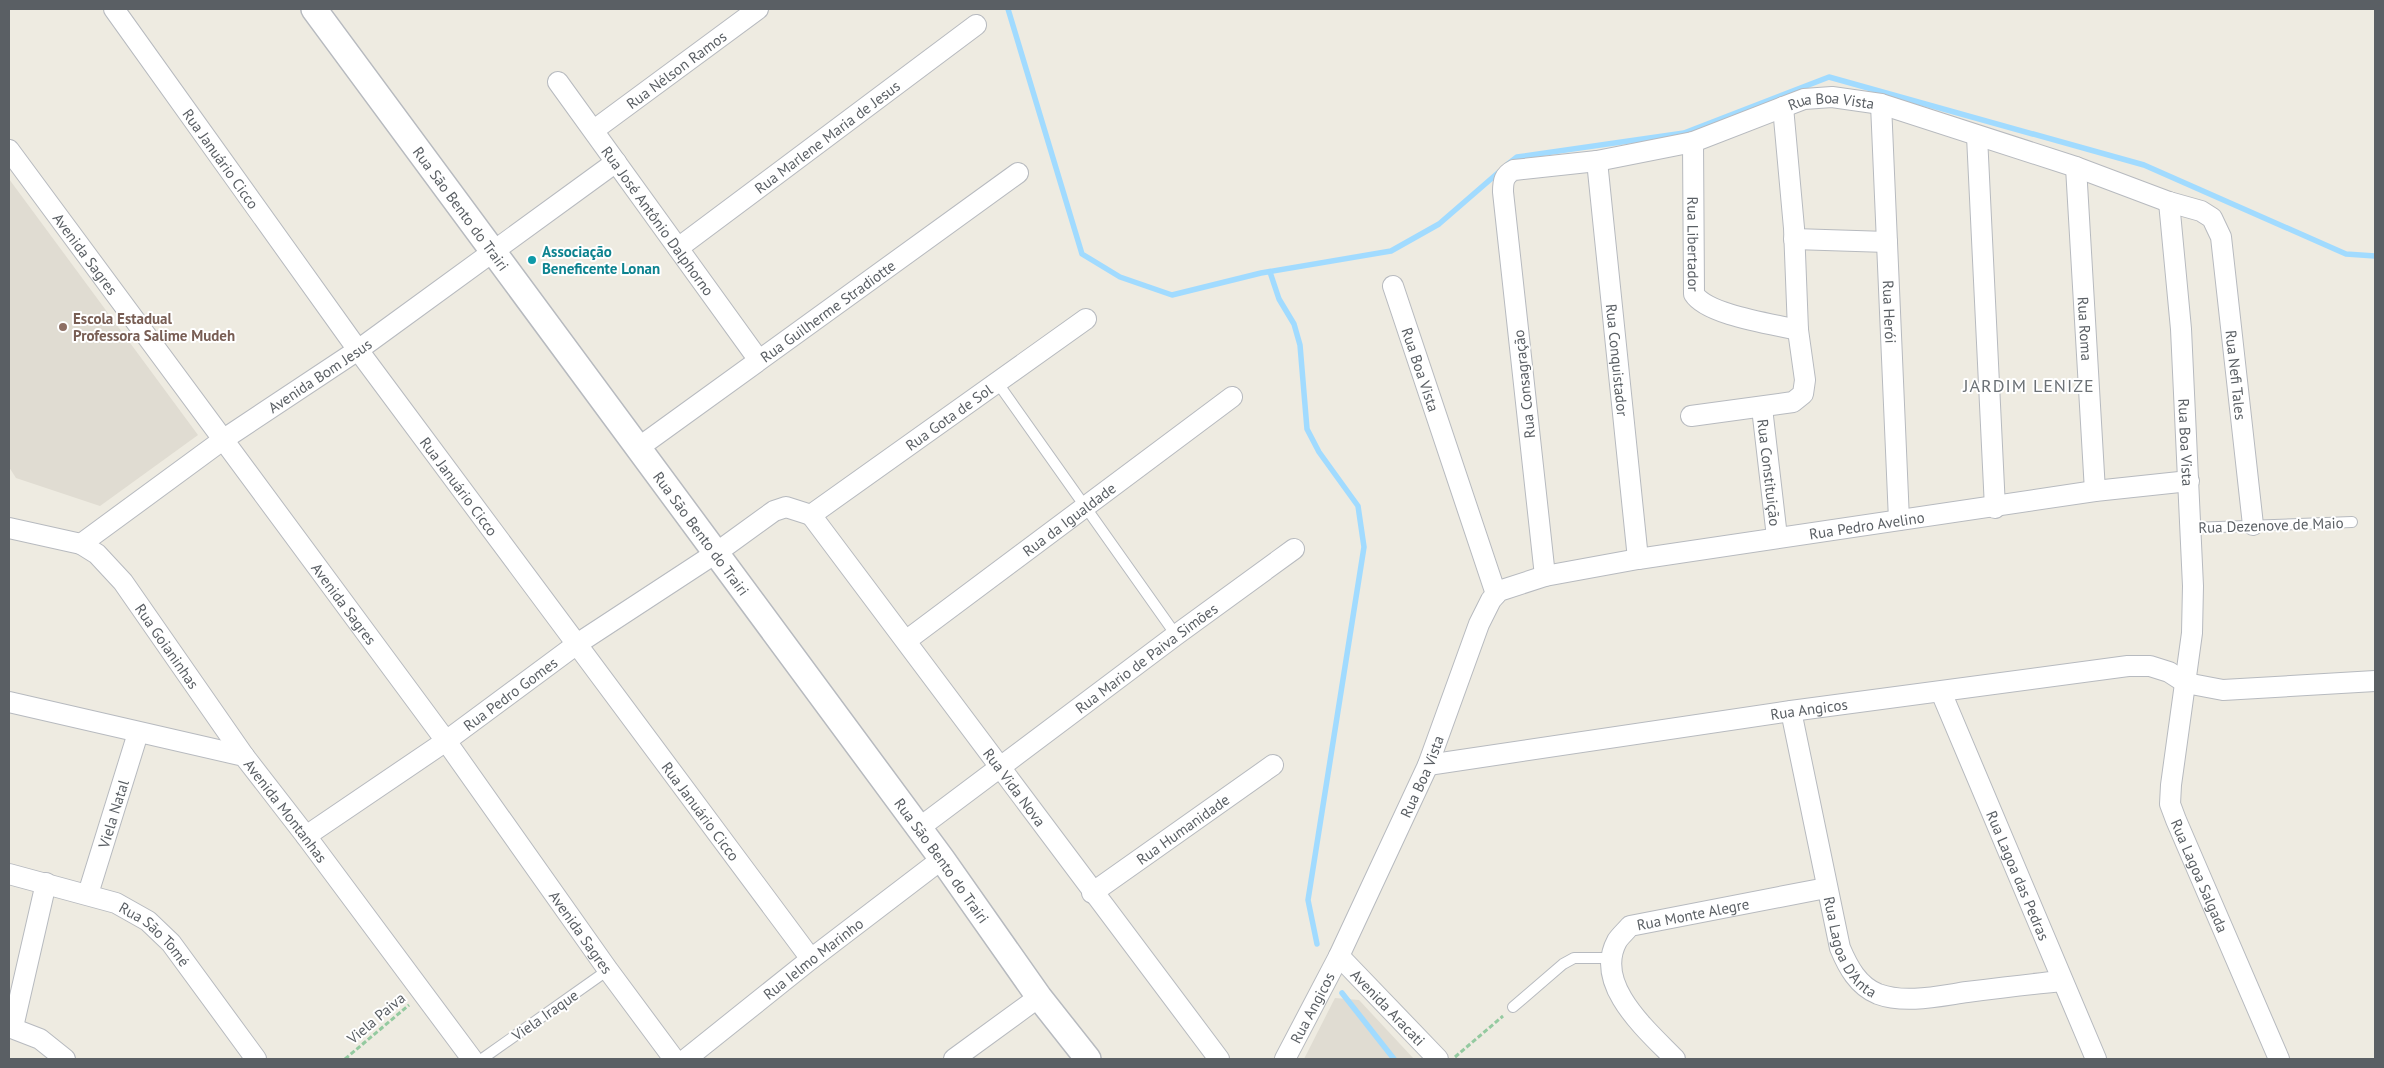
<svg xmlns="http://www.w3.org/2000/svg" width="2384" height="1068" viewBox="0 0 2384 1068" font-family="'PT Sans',sans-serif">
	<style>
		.education { fill: #e0dcd2 }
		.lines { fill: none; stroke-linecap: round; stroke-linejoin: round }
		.stream { stroke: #a1dbff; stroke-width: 5.5 }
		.service-casing { stroke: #b7babf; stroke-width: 12 }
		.minor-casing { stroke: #b7babf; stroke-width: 22 }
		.tertiary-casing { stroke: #b7babf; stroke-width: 28 }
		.path { stroke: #94caa0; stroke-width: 3; stroke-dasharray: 5 2.5; stroke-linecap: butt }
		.service { stroke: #fff; stroke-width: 10 }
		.minor { stroke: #fff; stroke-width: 20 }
		.tertiary { stroke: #fff; stroke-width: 25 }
		.culture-dot { fill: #0f9aa8; stroke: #fff; stroke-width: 2 }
		.education-dot { fill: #8d6e63; stroke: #fff; stroke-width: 2 }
		.labels { text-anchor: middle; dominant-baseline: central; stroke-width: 4; stroke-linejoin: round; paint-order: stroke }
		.street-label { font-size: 15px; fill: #5a5f64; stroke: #fff }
		.culture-label { font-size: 15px; font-weight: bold; fill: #0d838f; stroke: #fff; text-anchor: start }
		.education-label { font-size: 15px; font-weight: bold; fill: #785e54; stroke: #fff; text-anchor: start }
		.quarter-label { font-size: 18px; letter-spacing: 1px; fill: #6b7176; stroke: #fff }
	</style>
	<rect width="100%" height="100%" fill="#eeebe1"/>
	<g class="education">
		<path d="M 9,179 L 198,435 L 100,506 L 16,478 L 9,467 Z"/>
		<path d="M 1335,998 L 1359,1000 L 1414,1059 L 1304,1059 Z"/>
	</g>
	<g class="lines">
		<g class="stream">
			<path d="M 1008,9 L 1082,254 L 1120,277 L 1172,295 L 1261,273 L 1391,251 L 1439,224 L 1499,172"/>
			<path d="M 1508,164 L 1517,157 L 1684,133 L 1829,77 L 2144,165 L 2346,254 L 2375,256"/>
			<path d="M 1270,272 L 1279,299 L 1294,324 L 1300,345 L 1307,429 L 1319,452 L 1358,506 L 1364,547 L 1308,900 L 1317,944"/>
			<path d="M 1342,993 L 1394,1059"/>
		</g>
		<g class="service-casing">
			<g id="service">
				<path d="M 997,382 L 1176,635"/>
				<path d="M 2191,528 L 2352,522"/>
				<path d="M 1513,1007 L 1563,964 L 1574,958 L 1612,958"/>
				<path d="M 482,1059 L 608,970"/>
			</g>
		</g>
		<g class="minor-casing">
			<g id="minor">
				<path id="s1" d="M 114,9 L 358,350 L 811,959"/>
				<path id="s2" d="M 558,82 L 758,359"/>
				<path id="s3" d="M 1881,104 L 1899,520"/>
				<path id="s4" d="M 594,130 L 758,9"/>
				<path d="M 1977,136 L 1995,508"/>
				<path id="s5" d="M 1693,142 L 1694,294 C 1707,315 1773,324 1798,330"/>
				<path id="s6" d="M 9,150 L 446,741 L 608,970 L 674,1059"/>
				<path id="s7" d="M 1597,161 L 1638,559"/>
				<path id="s8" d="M 2076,167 L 2095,491"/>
				<path id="s9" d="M 2169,202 L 2181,329 L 2193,586 L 2192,633 L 2171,785 L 2170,804 L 2176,820 L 2279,1059"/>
				<path d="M 1794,239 L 1887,242"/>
				<path id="s10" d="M 678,248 L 976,25"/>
				<path id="s11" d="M 1393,286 L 1496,594"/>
				<path id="s12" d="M 1762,408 L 1777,537"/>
				<path d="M 1691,416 L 1793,402 L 1803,394 L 1805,380 L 1798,330 L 1794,228 L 1783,107"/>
				<path id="s13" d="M 638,448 L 1018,173"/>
				<path id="s14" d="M 811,515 C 948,696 1082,879 1219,1059"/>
				<path id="s15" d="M 811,515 L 1086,319"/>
				<path id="s16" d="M 9,528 L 81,544 L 224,439 L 358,350 L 616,162"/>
				<path id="s17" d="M 81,544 L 97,554 L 123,582 L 244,756"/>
				<path id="s18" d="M 1545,576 L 1503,192 C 1503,181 1504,175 1514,170 L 1597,161 L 1693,142 L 1804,99 L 1832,97 L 1881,104 L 2076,167 L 2169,202 L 2201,211 L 2212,218 L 2221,237 L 2253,525"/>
				<path id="s19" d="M 907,640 L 1232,397"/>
				<path id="s20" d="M 1941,692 L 2096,1059"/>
				<path id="s21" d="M 9,702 L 244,756 L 306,836 L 472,1059"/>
				<path id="s22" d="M 1791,711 L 1840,948 C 1848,967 1858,986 1878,994 C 1905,1004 1939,996 1967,992 C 1999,988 2031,984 2062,981"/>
				<path id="s23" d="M 1428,765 L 1791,711 L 2128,666 L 2150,666 L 2169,672 L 2186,683 L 2223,690 L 2375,681"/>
				<path id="s24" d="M 919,828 L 1176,635 L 1294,549"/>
				<path id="s25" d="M 306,836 L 446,741 L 577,644 L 716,553 L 774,511 L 786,507 L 811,515"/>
				<path id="s26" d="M 9,874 L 116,903 L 148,921 L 171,943 L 256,1059"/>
				<path id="s27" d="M 1092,893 L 1273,765"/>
				<path id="s28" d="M 88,894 L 138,733"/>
				<path id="s29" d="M 1339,956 L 1438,1059"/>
				<path d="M 9,1027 L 40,1039 L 65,1059"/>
				<path d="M 13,1027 L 46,883"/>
				<path id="s30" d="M 686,1059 L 811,959 L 942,859"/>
				<path d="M 954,1059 L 1039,997"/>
				<path id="s31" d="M 1285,1059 L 1339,956 L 1428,765 L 1479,624 L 1491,600 L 1499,591 L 1545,576 L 1638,559 L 2095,491 L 2189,481"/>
				<path id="s32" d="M 1675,1059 C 1648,1031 1593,985 1617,941 C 1620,936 1626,931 1630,926 L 1826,888"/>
			</g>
		</g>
		<g class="tertiary-casing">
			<g id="tertiary">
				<path id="s33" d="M 314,9 L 942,859 L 1039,997 L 1088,1059"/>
			</g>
		</g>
		<g class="path">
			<path d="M 1455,1057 L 1503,1016"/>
			<path d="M 345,1059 L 409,1005"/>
		</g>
		<use href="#service" class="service"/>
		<use href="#minor" class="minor"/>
		<use href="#tertiary" class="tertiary"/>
	</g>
	<circle class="culture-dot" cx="532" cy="260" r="5"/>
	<circle class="education-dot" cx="63" cy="327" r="5"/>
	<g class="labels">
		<g class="street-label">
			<text stroke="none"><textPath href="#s4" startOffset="102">Rua Nélson Ramos</textPath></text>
			<text stroke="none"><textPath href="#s18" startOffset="740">Rua Boa Vista</textPath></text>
			<text stroke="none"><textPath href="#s10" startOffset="186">Rua Marlene Maria de Jesus</textPath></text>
			<text stroke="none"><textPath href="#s1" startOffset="184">Rua Januário Cicco</textPath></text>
			<text stroke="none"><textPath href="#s33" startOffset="248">Rua São Bento do Trairi</textPath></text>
			<text stroke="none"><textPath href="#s2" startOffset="171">Rua José Antônio Dalphorno</textPath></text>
			<text stroke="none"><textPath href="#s5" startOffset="102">Rua Libertador</textPath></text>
			<text stroke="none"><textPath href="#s6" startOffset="129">Avenida Sagres</textPath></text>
			<text stroke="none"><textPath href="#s13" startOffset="234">Rua Guilherme Stradiotte</textPath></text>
			<text stroke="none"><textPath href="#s3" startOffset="208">Rua Herói</textPath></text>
			<text stroke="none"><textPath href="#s8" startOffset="162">Rua Roma</textPath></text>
			<text stroke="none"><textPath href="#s7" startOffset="200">Rua Conquistador</textPath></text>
			<text stroke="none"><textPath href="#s11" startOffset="88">Rua Boa Vista</textPath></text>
			<text stroke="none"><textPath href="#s16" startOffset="366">Avenida Bom Jesus</textPath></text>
			<text stroke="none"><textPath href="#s18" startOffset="1301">Rua Nefi Tales</textPath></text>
			<text transform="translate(1524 384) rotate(-96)">Rua Consagração</text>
			<text stroke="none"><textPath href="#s15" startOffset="169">Rua Gota de Sol</textPath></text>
			<text stroke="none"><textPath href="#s9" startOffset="241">Rua Boa Vista</textPath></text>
			<text stroke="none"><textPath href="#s12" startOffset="65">Rua Constituição</textPath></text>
			<text stroke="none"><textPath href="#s1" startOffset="589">Rua Januário Cicco</textPath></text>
			<text stroke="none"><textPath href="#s19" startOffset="202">Rua da Igualdade</textPath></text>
			<text stroke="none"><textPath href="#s31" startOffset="890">Rua Pedro Avelino</textPath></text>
			<text transform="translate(2271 525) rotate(-2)">Rua Dezenove de Maio</text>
			<text stroke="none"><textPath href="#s33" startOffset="652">Rua São Bento do Trairi</textPath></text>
			<text stroke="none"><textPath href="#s6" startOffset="564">Avenida Sagres</textPath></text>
			<text stroke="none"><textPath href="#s17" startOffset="135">Rua Goianinhas</textPath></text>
			<text stroke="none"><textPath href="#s24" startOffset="284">Rua Mario de Paiva Simões</textPath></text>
			<text stroke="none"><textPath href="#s25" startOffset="249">Rua Pedro Gomes</textPath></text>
			<text stroke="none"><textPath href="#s23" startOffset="385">Rua Angicos</textPath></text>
			<text stroke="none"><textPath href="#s31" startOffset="314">Rua Boa Vista</textPath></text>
			<text stroke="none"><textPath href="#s14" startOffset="340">Rua Vida Nova</textPath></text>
			<text stroke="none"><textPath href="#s21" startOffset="310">Avenida Montanhas</textPath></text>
			<text stroke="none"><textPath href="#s1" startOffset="994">Rua Januário Cicco</textPath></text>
			<text stroke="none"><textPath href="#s28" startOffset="84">Viela Natal</textPath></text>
			<text stroke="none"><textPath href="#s27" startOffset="111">Rua Humanidade</textPath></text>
			<text stroke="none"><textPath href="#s33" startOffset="1058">Rua São Bento do Trairi</textPath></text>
			<text stroke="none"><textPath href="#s20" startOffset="199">Rua Lagoa das Pedras</textPath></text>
			<text stroke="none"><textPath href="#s9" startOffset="682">Rua Lagoa Salgada</textPath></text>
			<text stroke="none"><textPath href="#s32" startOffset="225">Rua Monte Alegre</textPath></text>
			<text stroke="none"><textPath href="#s6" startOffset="969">Avenida Sagres</textPath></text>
			<text stroke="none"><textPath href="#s26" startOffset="161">Rua São Tomé</textPath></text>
			<text stroke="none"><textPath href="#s22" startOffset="245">Rua Lagoa D'Anta</textPath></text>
			<text stroke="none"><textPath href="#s30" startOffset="162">Rua Ielmo Marinho</textPath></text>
			<text stroke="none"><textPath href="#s31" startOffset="58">Rua Angicos</textPath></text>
			<text stroke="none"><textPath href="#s29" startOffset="71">Avenida Aracati</textPath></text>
			<text transform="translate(545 1015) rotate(-35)">Viela Iraque</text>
			<text transform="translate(376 1018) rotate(-40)">Viela Paiva</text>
		</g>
		<g class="culture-label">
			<text x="542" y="251">Associação<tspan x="542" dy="17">Beneficente Lonan</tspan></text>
		</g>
		<g class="education-label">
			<text x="73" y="318">Escola Estadual<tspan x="73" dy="17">Professora Salime Mudeh</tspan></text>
		</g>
		<g class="quarter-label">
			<text x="2029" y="385">JARDIM LENIZE</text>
		</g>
	</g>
	<rect width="2384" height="1068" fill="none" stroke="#5a5f64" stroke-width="20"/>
</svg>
